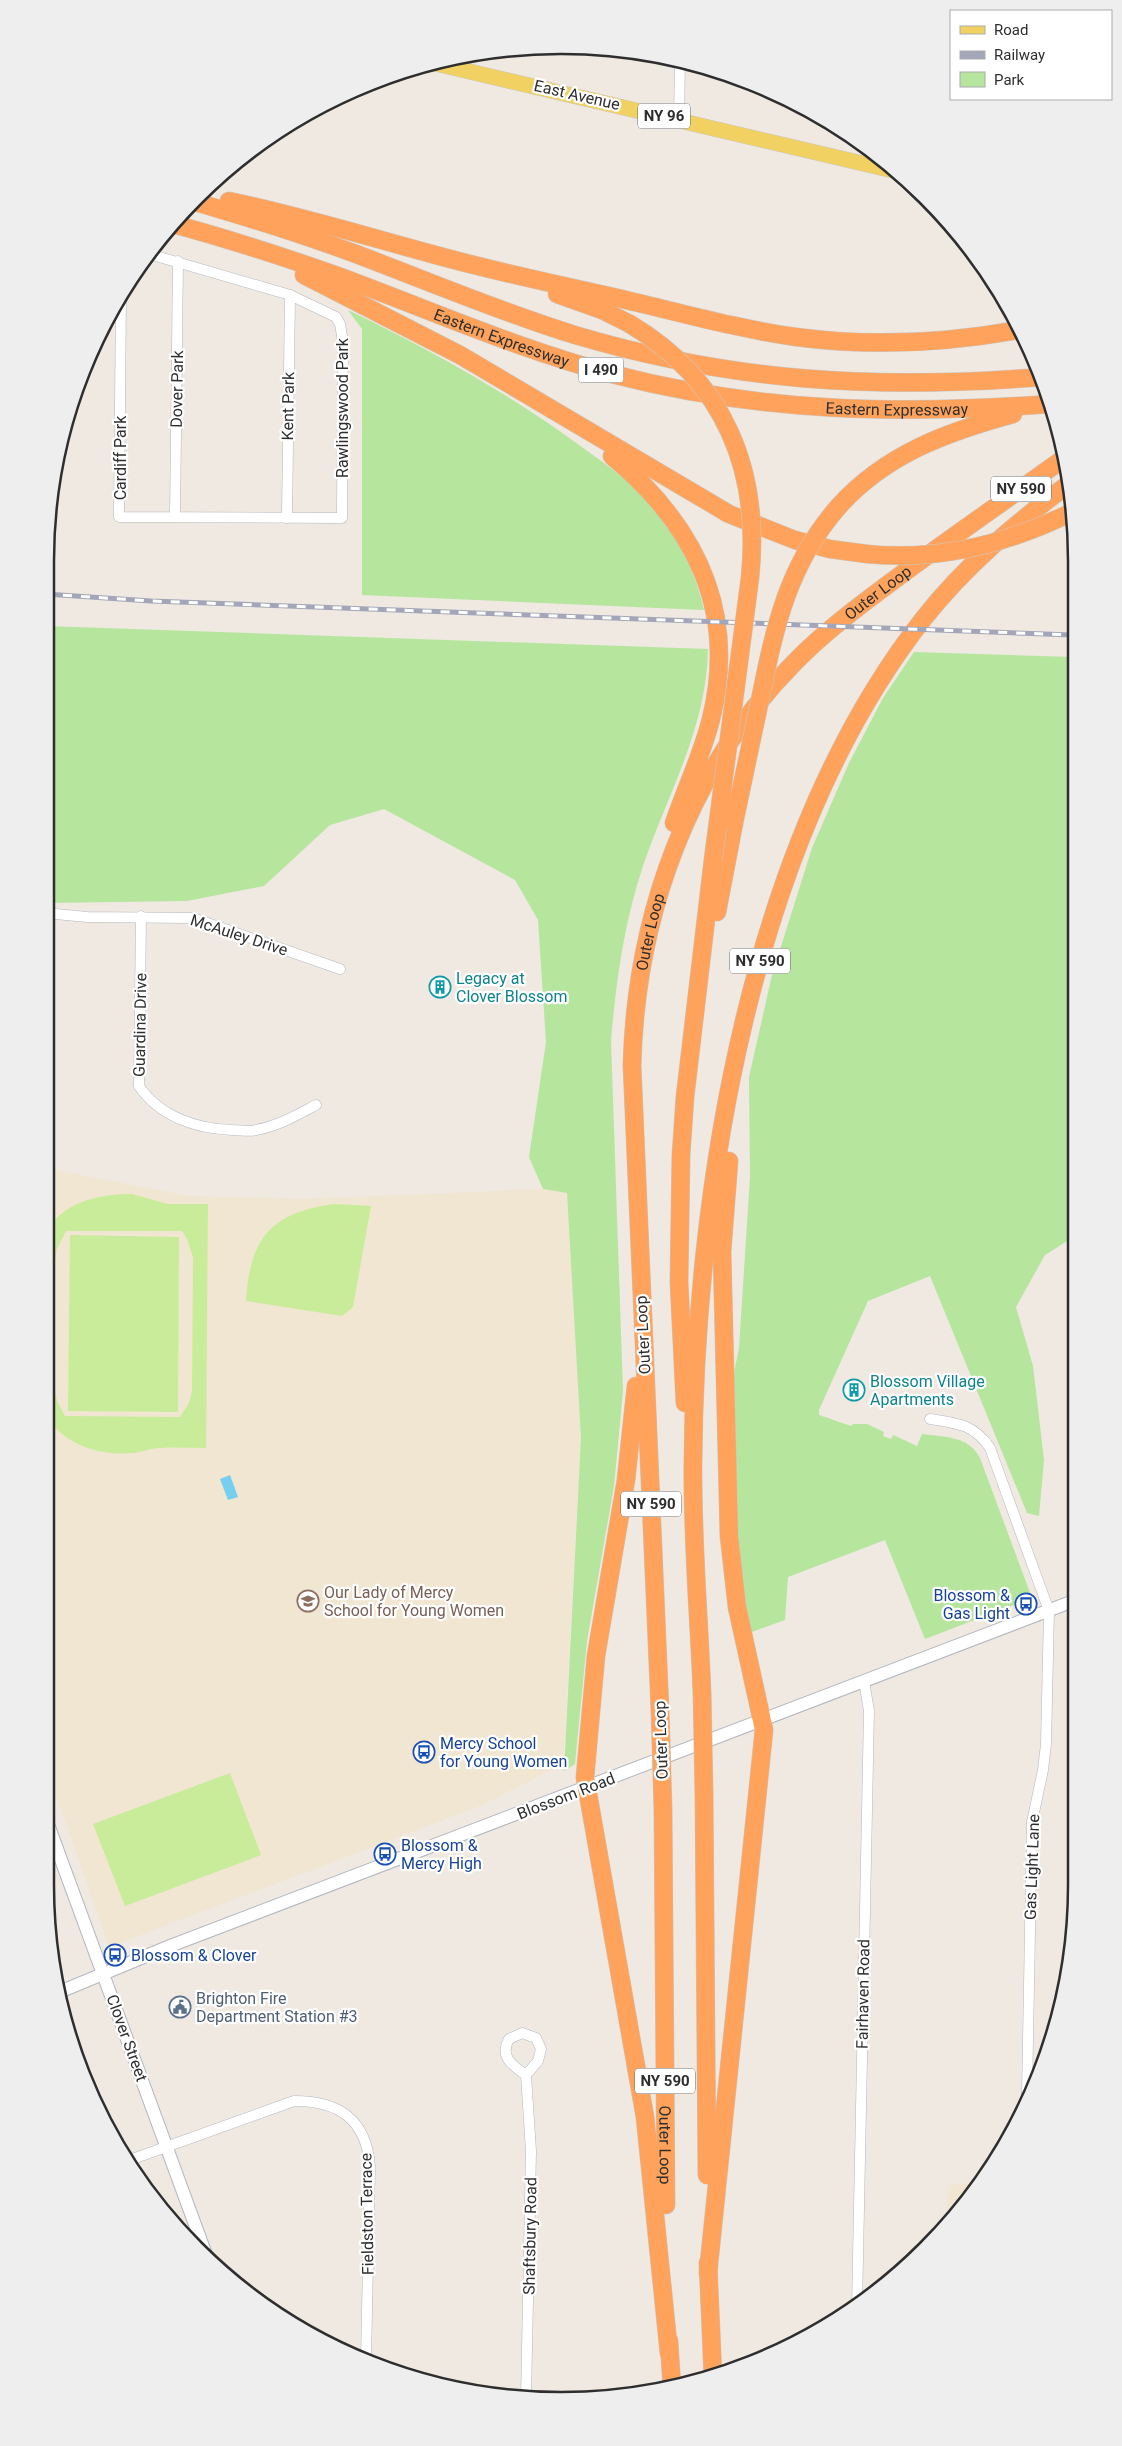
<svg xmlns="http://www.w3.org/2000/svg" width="1122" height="2446" viewBox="0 0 1122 2446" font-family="Roboto,sans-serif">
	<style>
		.education { fill: #f0e6d1 }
		.green { fill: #b6e59e }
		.pitch { fill: #c9ec9a; fill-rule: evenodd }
		.water { fill: #75cff0 }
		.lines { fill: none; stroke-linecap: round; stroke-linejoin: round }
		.minor-casing { stroke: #b4b7c1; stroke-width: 11 }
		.tertiary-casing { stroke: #b4b7c1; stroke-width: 14 }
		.primary-casing { stroke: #c9c9c9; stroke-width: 16 }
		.motorway-casing { stroke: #c9c9c9; stroke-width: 19 }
		.minor { stroke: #fff; stroke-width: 10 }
		.tertiary { stroke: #fff; stroke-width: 12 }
		.primary { stroke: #f2d163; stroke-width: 15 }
		.motorway { stroke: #ffa35c; stroke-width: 18 }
		.rail-casing { stroke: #a3a6b8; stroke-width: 5 }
		.rail { stroke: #fff; stroke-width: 3; stroke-dasharray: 9; stroke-linecap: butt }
		.motorway-bridge-casing { stroke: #c9c9c9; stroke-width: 19; stroke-linecap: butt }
		.motorway-bridge { stroke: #ffa35c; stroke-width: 18 }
		.labels { text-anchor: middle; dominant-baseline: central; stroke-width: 4.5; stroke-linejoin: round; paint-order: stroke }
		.shield { fill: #fff; stroke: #6d6d6d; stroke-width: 1 }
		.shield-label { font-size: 15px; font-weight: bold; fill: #2e2e2e }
		.street-label { font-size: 16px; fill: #2e2e2e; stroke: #fff }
		.culture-label { font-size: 16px; fill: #0d838f; stroke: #fff; text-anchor: start }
		.education-label { font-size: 16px; fill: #785e54; stroke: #fff; text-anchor: start }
		.transit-label { font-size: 16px; fill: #164399; stroke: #fff; text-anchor: start }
		.service-label { font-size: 16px; fill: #4e5e75; stroke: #fff; text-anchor: start }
		.rim { fill: none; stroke: #2e2e2e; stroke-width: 2.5 }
	</style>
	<rect width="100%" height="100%" fill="#efe9e1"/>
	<g class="education">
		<path d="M 45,1168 L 189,1196 L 304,1199 L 543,1189 L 567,1193 L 581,1438 L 563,1764 L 480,1806 L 109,1947 L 45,1763 Z"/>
		<path d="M 979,2183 L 949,2225 L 947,2227 L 948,2185 Z"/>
	</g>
	<g class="green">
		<path d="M 348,310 C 431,350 512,395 586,450 C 607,465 630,481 647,500 C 675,531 695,569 704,610 L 362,595 L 362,329 Z"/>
		<path d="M 45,626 L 708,649 C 707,727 668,793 643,866 C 624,923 616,981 611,1041 L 623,1391 L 614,1486 L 587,1641 L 575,1764 L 564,1771 L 581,1438 L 567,1193 L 543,1189 L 529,1157 L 546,1042 L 538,920 L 515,880 L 384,809 L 330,825 L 264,886 L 187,901 L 45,903 Z"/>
		<path d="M 914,652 L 1073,657 L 1075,1236 L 1045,1255 L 1016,1307 L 1033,1366 L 1044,1460 L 1039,1516 L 1027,1513 L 930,1276 L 868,1301 L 819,1410 L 819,1415 L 851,1426 L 853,1424 L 867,1424 L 884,1432 L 883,1436 L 891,1439 L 893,1435 L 917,1446 L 922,1434 C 945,1437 969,1436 980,1458 L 1032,1598 L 925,1639 L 885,1540 L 788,1577 L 785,1620 L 749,1633 L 739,1580 L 731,1387 L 739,1348 L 750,1177 L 749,1077 L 772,975 L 812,848 L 849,763 L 883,698 Z"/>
	</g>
	<g class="pitch">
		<path d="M 132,1194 L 168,1204 L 208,1204 L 206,1448 C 191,1448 176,1447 160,1448 C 150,1448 140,1453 130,1453 C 98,1456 59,1443 45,1412 L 45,1237 C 58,1202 99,1194 132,1194 ZM 66,1231 L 182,1231 L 187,1239 L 193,1257 L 192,1391 L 189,1403 L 180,1417 L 65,1416 L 57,1401 L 54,1386 L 55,1260 L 57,1249 Z"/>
		<path d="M 334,1204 L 371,1206 L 353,1307 L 342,1316 L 246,1301 C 250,1237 271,1213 334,1204 Z"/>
		<path d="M 70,1235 L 179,1237 L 178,1412 L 68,1411 Z"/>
		<path d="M 230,1773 L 261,1855 L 125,1906 L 93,1824 Z"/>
	</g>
	<path class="water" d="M 230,1475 L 238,1497 L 228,1500 L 220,1479 Z"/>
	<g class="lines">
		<g class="minor-casing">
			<g id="minor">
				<path d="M 679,120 L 680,60"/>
				<path d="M 871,149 L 871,166"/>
				<path d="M 121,295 L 119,517 L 342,518 L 343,342 L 340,324 L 336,317 L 290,295 L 149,254"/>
				<path d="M 175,517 L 178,261"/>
				<path d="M 287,518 L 290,295"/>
				<path d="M 45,913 L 87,917 L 193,918 L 340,969"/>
				<path d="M 141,916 L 139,1086 C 160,1117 197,1129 233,1130 C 240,1130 249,1132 256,1130 C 278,1126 297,1115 316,1105"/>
				<path d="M 930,1419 C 957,1423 974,1424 990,1448 L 1049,1611 L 1046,1744 L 1043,1770 L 1032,1822 L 1027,2094"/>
				<path d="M 522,2033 L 536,2038 L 541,2049 L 538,2061 L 526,2075 C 513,2066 499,2057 509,2039 Z"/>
				<path d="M 127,2161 L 294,2101 C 339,2101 366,2119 370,2166 L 366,2360"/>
				<path d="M 857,2307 L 869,1711 L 864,1681"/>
				<path d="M 526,2398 L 531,2151 L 526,2075"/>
			</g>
		</g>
		<g class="tertiary-casing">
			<g id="tertiary">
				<path d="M 45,1816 L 208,2260"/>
				<path d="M 57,1993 L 170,1946 L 1076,1600"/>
			</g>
		</g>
		<g class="primary-casing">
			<path id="primary" d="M 433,63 L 895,171"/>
		</g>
		<g class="motorway-casing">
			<g id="motorway">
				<path d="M 192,201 C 247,217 302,234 356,254 C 428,281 500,312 575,335 C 733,382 878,390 1041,377"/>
				<path d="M 229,201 C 297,215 365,236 432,254 C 496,272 561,285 626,300 C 682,313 739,329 796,337 C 870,347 945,343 1018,330"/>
				<path id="s1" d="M 173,224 C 229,239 284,257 338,276 C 430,310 520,350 616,375 C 759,412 902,415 1049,404"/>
				<path d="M 304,275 L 460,355 L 729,514 L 795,540 L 830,549 L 867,554"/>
				<path d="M 557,294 L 602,310 L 630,324"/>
				<path d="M 612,456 C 695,525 738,610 711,719 C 702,755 686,788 674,823"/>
				<path d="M 839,506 C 886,454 947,432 1013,414"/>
				<path d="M 717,912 L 734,823"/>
				<path d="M 636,1386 L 626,1480 L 596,1656 L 585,1777 L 645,2117 L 669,2353"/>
				<path d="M 685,1403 L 679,1282 L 681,1155 L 685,1097 L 713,860"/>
				<path d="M 702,1693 C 699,1616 692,1539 693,1462 C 695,1188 751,838 924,618 C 966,565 1016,523 1070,483"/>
				<path id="s2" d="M 660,1710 L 632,1065 C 636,916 688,770 794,663 C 824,632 859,606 894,580 C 949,539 1007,499 1063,459"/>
				<path d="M 704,1793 L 707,2175"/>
				<path id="s3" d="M 663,1809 L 666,2205"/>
				<path d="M 708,2263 L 713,2377"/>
				<path d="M 708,2273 L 764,1730 L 737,1607 L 729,1536 L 722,1252 L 729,1161"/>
				<path d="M 669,2341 L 672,2388"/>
			</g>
		</g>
		<use href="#minor" class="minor"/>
		<use href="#tertiary" class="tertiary"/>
		<use href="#primary" class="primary"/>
		<use href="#motorway" class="motorway"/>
		<g class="rail-casing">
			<path id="rail" d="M 45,594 L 151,601 L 1073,635"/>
		</g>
		<use href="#rail" class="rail"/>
		<g class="motorway-bridge-casing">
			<g id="motorway-bridge">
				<path d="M 630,324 C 725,381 761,471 750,578 L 713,860"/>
				<path d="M 867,554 C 938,561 1007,544 1070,513"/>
				<path d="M 734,823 C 743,782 751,741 760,700 C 775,626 788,564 839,506"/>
				<path d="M 702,1693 L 704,1793"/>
				<path d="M 660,1710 L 663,1809"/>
			</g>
		</g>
		<use href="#motorway-bridge" class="motorway-bridge"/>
	</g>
	<defs>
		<g id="building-ring" transform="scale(1.125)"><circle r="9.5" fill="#fff" stroke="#0f9aa8" stroke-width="1.5"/><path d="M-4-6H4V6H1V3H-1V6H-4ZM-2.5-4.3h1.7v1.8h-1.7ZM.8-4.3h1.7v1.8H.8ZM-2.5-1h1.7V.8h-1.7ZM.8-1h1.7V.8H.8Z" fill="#0f9aa8"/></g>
		<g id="school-ring" transform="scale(1.125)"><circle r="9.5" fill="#fff" stroke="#8d6e63" stroke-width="1.5"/><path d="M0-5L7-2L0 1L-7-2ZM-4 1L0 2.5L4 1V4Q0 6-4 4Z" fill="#8d6e63"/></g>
		<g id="bus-ring" transform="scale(1.125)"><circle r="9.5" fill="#fff" stroke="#1a4fb4" stroke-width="1.5"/><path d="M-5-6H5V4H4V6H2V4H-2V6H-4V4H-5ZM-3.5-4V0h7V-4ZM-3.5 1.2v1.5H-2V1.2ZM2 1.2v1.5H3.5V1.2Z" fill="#1a4fb4"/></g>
		<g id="civic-ring" transform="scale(1.125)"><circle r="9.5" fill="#fff" stroke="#5c6f8a" stroke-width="1.5"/><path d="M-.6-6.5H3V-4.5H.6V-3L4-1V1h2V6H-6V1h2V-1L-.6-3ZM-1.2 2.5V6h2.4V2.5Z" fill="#5c6f8a"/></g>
	</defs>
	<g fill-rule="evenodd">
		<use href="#building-ring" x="440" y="987"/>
		<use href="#building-ring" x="854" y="1390"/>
		<use href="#school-ring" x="308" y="1601"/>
		<use href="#bus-ring" x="1026" y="1604"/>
		<use href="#bus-ring" x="424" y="1752"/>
		<use href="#bus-ring" x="385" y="1854"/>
		<use href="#bus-ring" x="115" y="1955"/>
		<use href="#civic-ring" x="180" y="2007"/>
	</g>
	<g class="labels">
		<g class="shield">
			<rect x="638" y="103.5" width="52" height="25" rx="4"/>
			<rect x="578.5" y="357.5" width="45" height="25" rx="4"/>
			<rect x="991" y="476.5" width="60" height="25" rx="4"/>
			<rect x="730" y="948.5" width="60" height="25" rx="4"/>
			<rect x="621" y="1491.5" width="60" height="25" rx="4"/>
			<rect x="635" y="2068.5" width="60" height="25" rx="4"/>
		</g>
		<g class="shield-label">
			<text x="664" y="116">NY 96</text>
			<text x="601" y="370">I 490</text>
			<text x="1021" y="489">NY 590</text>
			<text x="760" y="961">NY 590</text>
			<text x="651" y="1504">NY 590</text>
			<text x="665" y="2081">NY 590</text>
		</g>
		<g class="street-label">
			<text transform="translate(577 95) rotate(13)">East Avenue</text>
			<text stroke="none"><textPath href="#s1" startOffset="348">Eastern Expressway</textPath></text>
			<text transform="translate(177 389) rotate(-89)">Dover Park</text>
			<text transform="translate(288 406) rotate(-89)">Kent Park</text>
			<text transform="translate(342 408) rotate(-90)">Rawlingswood Park</text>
			<text stroke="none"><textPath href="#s1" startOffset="752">Eastern Expressway</textPath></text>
			<text transform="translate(120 458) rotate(-90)">Cardiff Park</text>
			<text stroke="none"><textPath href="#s2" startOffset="1199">Outer Loop</textPath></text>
			<text stroke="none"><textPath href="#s2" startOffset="780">Outer Loop</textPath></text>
			<text transform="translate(239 935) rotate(18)">McAuley Drive</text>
			<text transform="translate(140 1025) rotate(-89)">Guardina Drive</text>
			<text transform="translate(643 1335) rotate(-93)">Outer Loop</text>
			<text transform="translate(661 1740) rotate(-92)">Outer Loop</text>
			<text transform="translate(566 1796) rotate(-21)">Blossom Road</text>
			<text transform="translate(1032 1867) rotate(-88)">Gas Light Lane</text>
			<text transform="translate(863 1994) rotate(-89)">Fairhaven Road</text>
			<text transform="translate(127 2038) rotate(70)">Clover Street</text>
			<text stroke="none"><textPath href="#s3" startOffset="336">Outer Loop</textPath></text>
			<text transform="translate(367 2214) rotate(-91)">Fieldston Terrace</text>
			<text transform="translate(530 2236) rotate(-89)">Shaftsbury Road</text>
		</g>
		<g class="culture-label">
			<text x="456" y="978">Legacy at<tspan x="456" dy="18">Clover Blossom</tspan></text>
			<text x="870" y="1381">Blossom Village<tspan x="870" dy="18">Apartments</tspan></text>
		</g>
		<g class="education-label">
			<text x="324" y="1592">Our Lady of Mercy<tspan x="324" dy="18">School for Young Women</tspan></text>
		</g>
		<g class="transit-label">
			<text x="1010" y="1595" text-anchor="end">Blossom &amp;<tspan x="1010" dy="18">Gas Light</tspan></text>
			<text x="440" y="1743">Mercy School<tspan x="440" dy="18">for Young Women</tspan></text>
			<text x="401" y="1845">Blossom &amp;<tspan x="401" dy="18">Mercy High</tspan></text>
			<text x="131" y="1955">Blossom &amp; Clover</text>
		</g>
		<g class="service-label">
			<text x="196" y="1998">Brighton Fire<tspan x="196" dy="18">Department Station #3</tspan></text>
		</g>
	</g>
	<path d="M0 0H1122V2446H0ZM561 54H561A507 507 0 0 1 1068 561V1885A507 507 0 0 1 561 2392H561A507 507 0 0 1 54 1885V561A507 507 0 0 1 561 54Z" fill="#eee" fill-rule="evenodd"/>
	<path class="rim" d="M561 54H561A507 507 0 0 1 1068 561V1885A507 507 0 0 1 561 2392H561A507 507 0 0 1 54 1885V561A507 507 0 0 1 561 54Z"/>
	<rect x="950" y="10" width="162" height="90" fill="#ffffff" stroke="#ababab"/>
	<rect x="960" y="26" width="25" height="8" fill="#f2d163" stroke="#ababab"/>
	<text x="994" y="35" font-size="15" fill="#2e2e2e">Road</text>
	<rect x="960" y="51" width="25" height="8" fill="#a3a6b8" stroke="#ababab"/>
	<text x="994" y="60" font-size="15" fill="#2e2e2e">Railway</text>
	<rect x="960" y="72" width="25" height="15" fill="#b6e59e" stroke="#ababab"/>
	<text x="994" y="85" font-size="15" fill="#2e2e2e">Park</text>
</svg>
